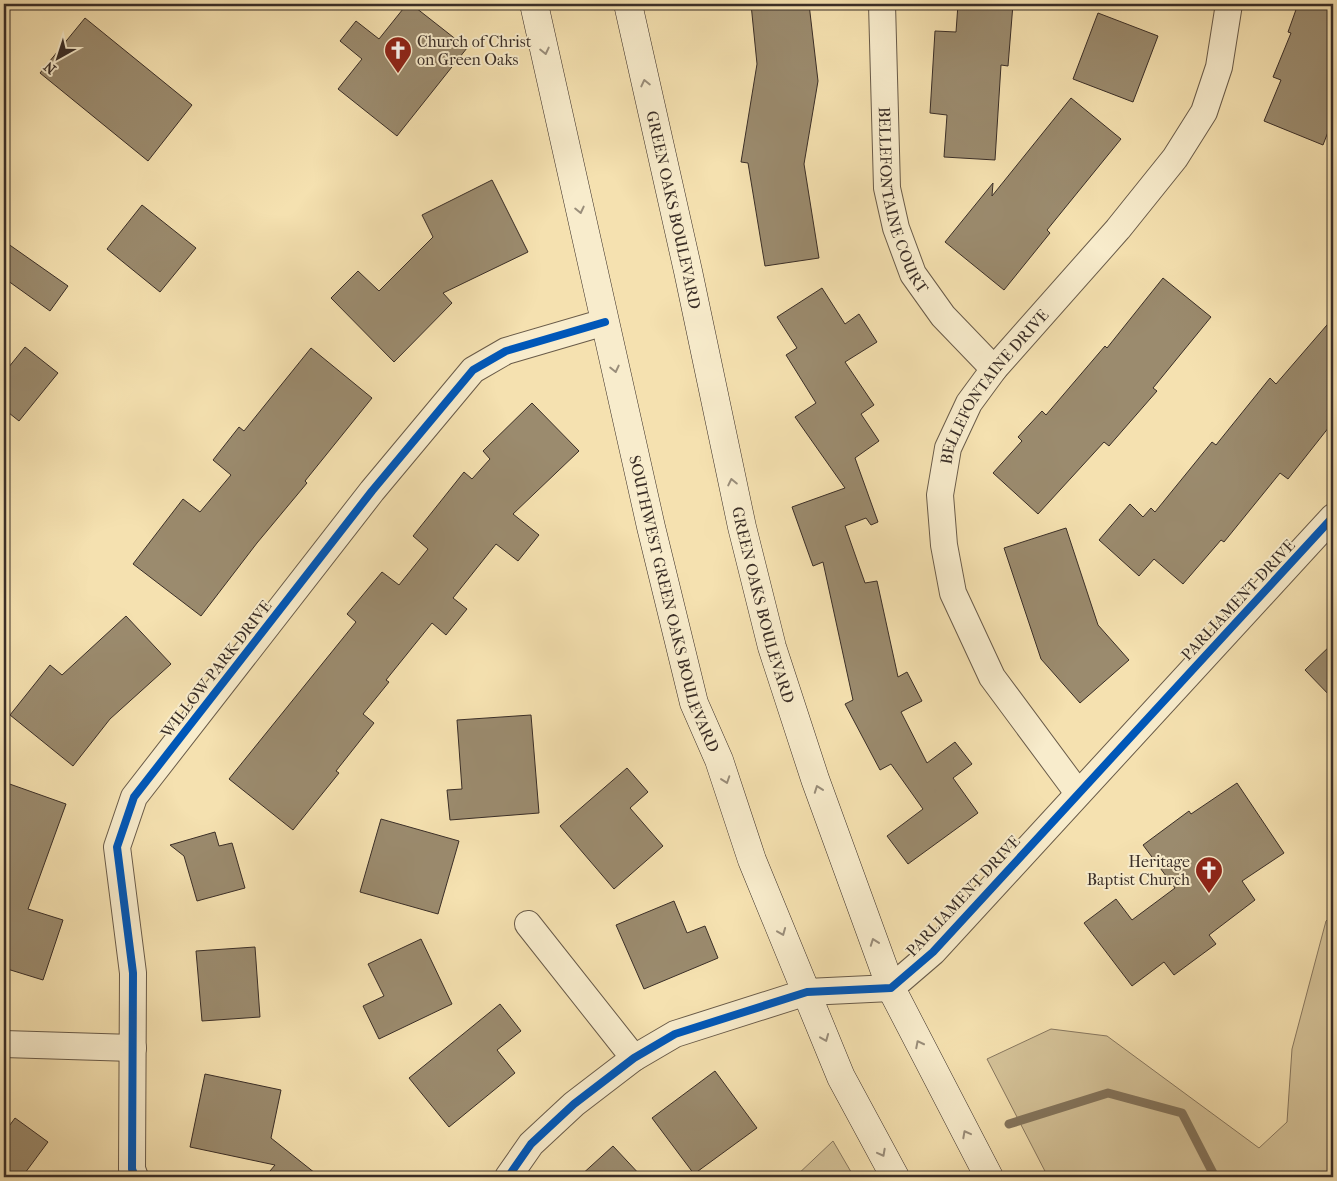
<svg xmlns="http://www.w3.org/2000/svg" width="1337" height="1181" viewBox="0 0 1337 1181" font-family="'IM FELL French Canon',serif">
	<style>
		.green { fill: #d5c399; stroke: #887860 }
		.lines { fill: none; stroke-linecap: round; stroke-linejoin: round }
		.stream { stroke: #84755d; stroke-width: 9 }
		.building { fill: #9b8b6e; stroke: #3a2e27 }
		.street-casing { stroke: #695b49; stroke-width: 28 }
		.secondary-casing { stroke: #3a2e27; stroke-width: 29 }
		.street { stroke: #f8eccc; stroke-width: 26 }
		.secondary { stroke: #f8eccc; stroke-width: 28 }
		.cycleway-casing { stroke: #f8eccc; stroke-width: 11 }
		.cycleway { stroke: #0057b8; stroke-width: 8 }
		.oneway { stroke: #998d7a }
		.labels { text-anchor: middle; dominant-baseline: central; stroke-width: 4; stroke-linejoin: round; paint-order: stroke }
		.poi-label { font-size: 16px; fill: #3a2e27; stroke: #f8eccc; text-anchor: start }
		.street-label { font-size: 16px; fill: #3a2e27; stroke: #f8eccc }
	</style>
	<rect width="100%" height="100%" fill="#f5e1b0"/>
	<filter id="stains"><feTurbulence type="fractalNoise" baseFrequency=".004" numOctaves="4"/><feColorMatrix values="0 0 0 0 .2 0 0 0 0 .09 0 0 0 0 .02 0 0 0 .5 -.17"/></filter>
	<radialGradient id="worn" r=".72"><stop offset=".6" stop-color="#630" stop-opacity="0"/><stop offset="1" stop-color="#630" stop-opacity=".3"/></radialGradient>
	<g class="green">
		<path d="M 1333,914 L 1333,1177 L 1048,1177 L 987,1059 L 1051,1029 L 1107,1036 L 1259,1148 L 1287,1122 L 1292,1049 L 1326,921 Z"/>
		<path d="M 833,1141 L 854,1177 L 795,1177 Z"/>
	</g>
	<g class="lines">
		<path class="stream" d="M 1009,1124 L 1108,1093 L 1182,1113 L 1215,1177"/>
	</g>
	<g class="building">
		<path d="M 407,4 L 411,4 L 467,48 L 397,136 L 338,89 L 362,59 L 340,41 L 356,21 L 379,39 Z"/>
		<path d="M 751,4 L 809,4 L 818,81 L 804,164 L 819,258 L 765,266 L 748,163 L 741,162 L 757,64 Z"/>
		<path d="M 958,4 L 1013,4 L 1008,66 L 1001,65 L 995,160 L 944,157 L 947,115 L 930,113 L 935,31 L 956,32 Z"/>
		<path d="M 1298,4 L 1333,4 L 1333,119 L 1323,145 L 1264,121 L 1281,80 L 1273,77 L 1291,33 L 1288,32 Z"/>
		<path d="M 1098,13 L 1158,36 L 1133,102 L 1073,79 Z"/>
		<path d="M 85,18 L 192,105 L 148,161 L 40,73 Z"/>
		<path d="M 1071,98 L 1121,139 L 1047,230 L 1050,233 L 1004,290 L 945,242 L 993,183 L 992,196 Z"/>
		<path d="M 492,180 L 528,252 L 443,293 L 452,303 L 394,362 L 331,298 L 358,271 L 379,291 L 433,237 L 422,215 Z"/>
		<path d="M 142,205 L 196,248 L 160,292 L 107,249 Z"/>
		<path d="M 4,241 L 68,286 L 50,311 L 4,278 Z"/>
		<path d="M 1163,278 L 1211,317 L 1153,388 L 1157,391 L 1109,446 L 1104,442 L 1038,514 L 993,473 L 1022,441 L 1018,437 L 1042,411 L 1046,415 L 1105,346 L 1107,348 Z"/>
		<path d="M 822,288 L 845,324 L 859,314 L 877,342 L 845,362 L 874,405 L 861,414 L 879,441 L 855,458 L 878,522 L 871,525 L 866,518 L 845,526 L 865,583 L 877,581 L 898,677 L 907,672 L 922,701 L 901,712 L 927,763 L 955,742 L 972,764 L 953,778 L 978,813 L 908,864 L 887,836 L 923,809 L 891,764 L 880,770 L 845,704 L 853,700 L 823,562 L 813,566 L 792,507 L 845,488 L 795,417 L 816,403 L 786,355 L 797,348 L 777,317 Z"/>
		<path d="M 1333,318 L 1333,422 L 1288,479 L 1280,473 L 1224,542 L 1221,540 L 1183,584 L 1154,559 L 1139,576 L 1099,540 L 1130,504 L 1143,517 L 1151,508 L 1155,512 L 1212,442 L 1216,445 L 1270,378 L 1276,384 Z"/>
		<path d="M 25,347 L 58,373 L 19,421 L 4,409 L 4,373 Z"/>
		<path d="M 311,348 L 372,398 L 305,481 L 307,483 L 257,543 L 201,616 L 133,564 L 183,499 L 200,512 L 231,475 L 213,460 L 239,427 L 244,431 Z"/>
		<path d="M 532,403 L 579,451 L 513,514 L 539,535 L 518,561 L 496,544 L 453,598 L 467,609 L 446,635 L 432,623 L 386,680 L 389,682 L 363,714 L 374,723 L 336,771 L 339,773 L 293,830 L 229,779 L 356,622 L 347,614 L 382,572 L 399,585 L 428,549 L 413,536 L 464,472 L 472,479 L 490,459 L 483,451 Z"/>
		<path d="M 1066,528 L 1098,625 L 1129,660 L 1080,703 L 1041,659 L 1004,548 Z"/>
		<path d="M 126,616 L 171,664 L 110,719 L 73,766 L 10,715 L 50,665 L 62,675 Z"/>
		<path d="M 1333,643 L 1333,699 L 1305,670 Z"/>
		<path d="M 531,715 L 539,813 L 450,820 L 447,790 L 462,789 L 457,720 Z"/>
		<path d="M 627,768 L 648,792 L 630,808 L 663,846 L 614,889 L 560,826 Z"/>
		<path d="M 4,782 L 66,804 L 28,909 L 63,920 L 43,980 L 4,968 Z"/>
		<path d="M 1237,783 L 1284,853 L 1242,881 L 1255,900 L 1209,935 L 1216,944 L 1174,975 L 1164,962 L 1132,986 L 1084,923 L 1116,899 L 1132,920 L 1175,888 L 1143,845 L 1189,811 L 1191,814 Z"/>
		<path d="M 381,819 L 459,841 L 438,914 L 360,892 Z"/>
		<path d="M 215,832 L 219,846 L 232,843 L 245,888 L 197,901 L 184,856 L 170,845 Z"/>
		<path d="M 674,901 L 687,933 L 705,926 L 718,958 L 644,989 L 616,925 Z"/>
		<path d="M 421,939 L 452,1004 L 379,1039 L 363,1006 L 384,996 L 368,964 Z"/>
		<path d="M 255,947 L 260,1017 L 202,1021 L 196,951 Z"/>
		<path d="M 500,1004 L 521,1031 L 497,1050 L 515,1073 L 449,1127 L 409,1078 Z"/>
		<path d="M 715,1071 L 757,1128 L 694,1174 L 652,1118 Z"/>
		<path d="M 205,1074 L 281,1090 L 271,1138 L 320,1177 L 265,1177 L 275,1165 L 190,1147 Z"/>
		<path d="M 15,1118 L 48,1142 L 22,1177 L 4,1177 L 4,1133 Z"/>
		<path d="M 613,1146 L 642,1177 L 579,1177 Z"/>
	</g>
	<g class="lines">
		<g class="street-casing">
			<g id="street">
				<path id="s1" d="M 882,4 L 887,188 L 896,228 L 913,274 L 943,316 L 994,369"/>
				<path id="s2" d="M 1078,793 L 992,677 L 953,593 L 944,545 L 940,495 L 948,448 L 969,403 L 994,369 L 1118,229 L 1175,158 L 1204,112 L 1219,67 L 1229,4"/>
				<path d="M 528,924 L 634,1058"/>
				<path d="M 4,1044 L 133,1048"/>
				<path d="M 135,1177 L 132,1169 L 133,973 L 117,847 L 134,797 L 372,491 L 473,370 L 506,351 L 605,322"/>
				<path d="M 508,1177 L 531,1144 L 574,1104 L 634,1058 L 675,1034 L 807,992 L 891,988 L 933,952 L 1333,517"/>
			</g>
		</g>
		<g class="secondary-casing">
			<g id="secondary">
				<path id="s3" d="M 534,4 L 651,527 L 694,703 L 719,760 L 752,860 L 841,1077 L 895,1177"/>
				<path id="s4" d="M 628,4 L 688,271 L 742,527 L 772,647 L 815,779 L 891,988 L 989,1177"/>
			</g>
		</g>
		<use href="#street" class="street"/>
		<use href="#secondary" class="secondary"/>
		<g class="cycleway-casing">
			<g id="cycleway">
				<path d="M 135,1177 L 132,1169 L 133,973 L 117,847 L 134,797 L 372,491 L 473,370 L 506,351 L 605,322"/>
				<path d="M 508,1177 L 531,1144 L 574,1104 L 634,1058 L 675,1034 L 807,992 L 891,988 L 933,952 L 1333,517"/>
			</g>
		</g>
		<use href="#cycleway" class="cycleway"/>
	</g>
	<defs><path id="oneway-chevron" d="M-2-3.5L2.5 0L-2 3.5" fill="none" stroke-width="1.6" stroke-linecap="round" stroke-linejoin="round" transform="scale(1.25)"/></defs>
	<g class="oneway">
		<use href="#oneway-chevron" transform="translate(545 51) rotate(77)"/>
		<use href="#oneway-chevron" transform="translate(645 83) rotate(-103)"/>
		<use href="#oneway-chevron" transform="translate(580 210) rotate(77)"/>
		<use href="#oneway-chevron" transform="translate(615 369) rotate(77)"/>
		<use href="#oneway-chevron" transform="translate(732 482) rotate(-102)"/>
		<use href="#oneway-chevron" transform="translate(726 780) rotate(71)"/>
		<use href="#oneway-chevron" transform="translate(818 789) rotate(-110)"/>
		<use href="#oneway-chevron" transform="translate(782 932) rotate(68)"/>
		<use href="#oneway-chevron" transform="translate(874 942) rotate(-110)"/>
		<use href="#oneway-chevron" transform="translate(825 1038) rotate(68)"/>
		<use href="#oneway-chevron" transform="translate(919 1044) rotate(-117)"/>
		<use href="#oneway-chevron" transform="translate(966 1134) rotate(-118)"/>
		<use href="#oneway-chevron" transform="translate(882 1153) rotate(62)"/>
	</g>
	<defs>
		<g id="church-pin" transform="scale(1.4375)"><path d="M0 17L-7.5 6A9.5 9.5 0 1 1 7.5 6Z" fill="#8f2418" stroke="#f8eccc"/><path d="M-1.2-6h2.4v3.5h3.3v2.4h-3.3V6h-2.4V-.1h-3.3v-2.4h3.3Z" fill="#fff"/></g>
	</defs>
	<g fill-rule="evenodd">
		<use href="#church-pin" x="398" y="50"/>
		<use href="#church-pin" x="1209" y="870"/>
	</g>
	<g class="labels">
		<g class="poi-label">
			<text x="417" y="41">Church of Christ<tspan x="417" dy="18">on Green Oaks</tspan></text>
			<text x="1190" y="861" text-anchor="end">Heritage<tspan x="1190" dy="18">Baptist Church</tspan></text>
		</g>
		<g class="street-label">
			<text stroke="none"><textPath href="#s1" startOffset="199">BELLEFONTAINE COURT</textPath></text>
			<text stroke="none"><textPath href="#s4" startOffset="211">GREEN OAKS BOULEVARD</textPath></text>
			<text stroke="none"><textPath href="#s2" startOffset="460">BELLEFONTAINE DRIVE</textPath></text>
			<text transform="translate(1238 600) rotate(-47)">PARLIAMENT DRIVE</text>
			<text stroke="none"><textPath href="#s3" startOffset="616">SOUTHWEST GREEN OAKS BOULEVARD</textPath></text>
			<text stroke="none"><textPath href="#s4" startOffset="616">GREEN OAKS BOULEVARD</textPath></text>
			<text transform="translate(216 669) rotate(-52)">WILLOW PARK DRIVE</text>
			<text transform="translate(963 896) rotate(-47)">PARLIAMENT DRIVE</text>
		</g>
	</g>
	<rect width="1337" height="1181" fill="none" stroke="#f5e1b0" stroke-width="20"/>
	<rect x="5" y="5" width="1327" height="1171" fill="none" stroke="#3a2e27" stroke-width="2.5"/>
	<rect x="10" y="10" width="1317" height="1161" fill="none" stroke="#3a2e27"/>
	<g transform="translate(58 58) rotate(219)" stroke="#f8eccc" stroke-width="4" paint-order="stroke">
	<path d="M0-4L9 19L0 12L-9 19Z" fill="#3a2e27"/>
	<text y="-8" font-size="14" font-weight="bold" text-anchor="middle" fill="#3a2e27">N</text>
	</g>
	<rect width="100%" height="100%" filter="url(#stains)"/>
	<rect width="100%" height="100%" fill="url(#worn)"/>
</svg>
